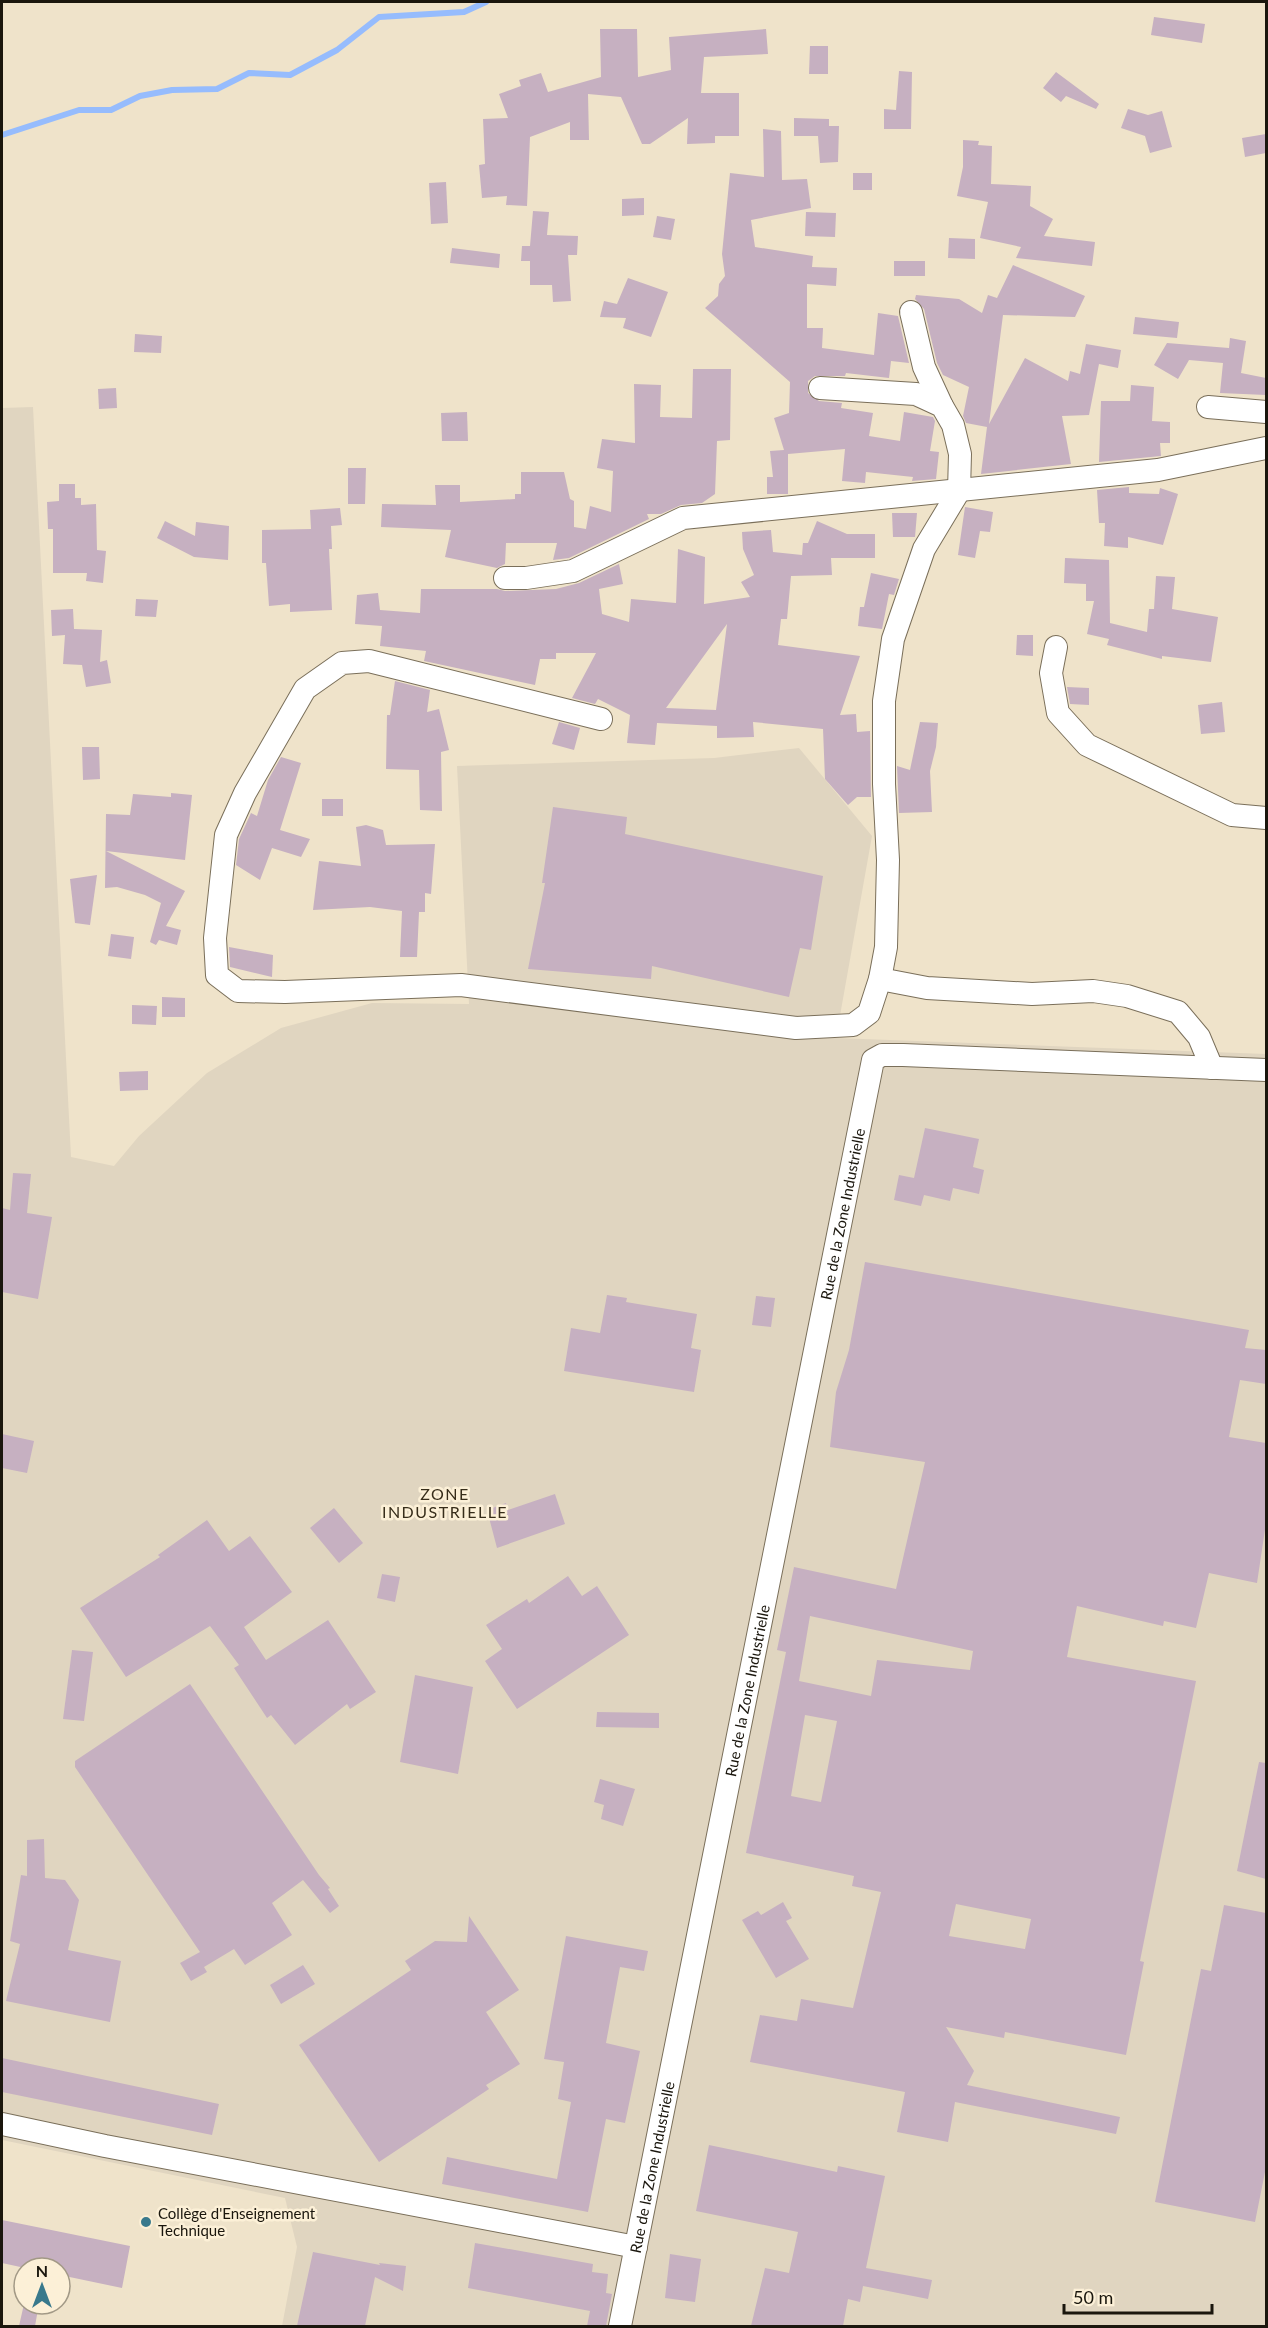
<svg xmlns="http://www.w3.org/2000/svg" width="1268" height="2328" viewBox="0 0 1268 2328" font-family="Lato,sans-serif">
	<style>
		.industrial { fill: #e0d5c0 }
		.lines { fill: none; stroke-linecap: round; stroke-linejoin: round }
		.stream { stroke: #96bcfd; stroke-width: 6 }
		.building { fill: #c6b0c1; fill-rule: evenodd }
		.street-casing { stroke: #7a6f5a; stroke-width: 24 }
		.street { stroke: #fff; stroke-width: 22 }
		.poi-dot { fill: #39798c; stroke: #fcf0d7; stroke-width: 2 }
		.labels { text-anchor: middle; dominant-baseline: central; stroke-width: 5; stroke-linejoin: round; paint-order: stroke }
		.street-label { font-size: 15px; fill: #1a160d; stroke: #fcf0d7 }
		.poi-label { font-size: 15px; fill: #1a160d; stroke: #fcf0d7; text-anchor: start }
		.neighbourhood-label { font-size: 16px; letter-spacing: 1.5px; fill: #372d1a; stroke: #fcf0d7 }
	</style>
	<rect width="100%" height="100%" fill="#efe3ca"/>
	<path class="industrial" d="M 33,407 L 71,1157 L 114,1166 L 139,1136 L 207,1073 L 281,1028 L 372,1003 L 469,1004 L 457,766 L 714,758 L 799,748 L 872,836 L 836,1038 L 1266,1054 L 1266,2326 L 282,2326 L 297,2247 L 285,2198 L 2,2140 L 2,408 Z"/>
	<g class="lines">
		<path class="stream" d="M 2,135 L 79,110 L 111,110 L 140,96 L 172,90 L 217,89 L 249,73 L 290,75 L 337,50 L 379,17 L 464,12 L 486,2"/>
	</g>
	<g class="building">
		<path d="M 1154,17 L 1205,24 L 1202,43 L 1151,35 Z"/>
		<path d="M 600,29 L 637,29 L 638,77 L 671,70 L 669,37 L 766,29 L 768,54 L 704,57 L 701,93 L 739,93 L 739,136 L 715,136 L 715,143 L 687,144 L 688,118 L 650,144 L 642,144 L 621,97 L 588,94 L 589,140 L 570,140 L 570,122 L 530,137 L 527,206 L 506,205 L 507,196 L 482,198 L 479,165 L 485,164 L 483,119 L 508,118 L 499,94 L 521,86 L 519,80 L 541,73 L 548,92 L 601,77 Z"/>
		<path d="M 810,46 L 828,46 L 828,74 L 809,74 Z"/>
		<path d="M 899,71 L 912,72 L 911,129 L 884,129 L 884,109 L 896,110 Z"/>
		<path d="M 1056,72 L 1099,104 L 1096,109 L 1066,96 L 1061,102 L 1043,88 Z"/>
		<path d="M 1128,109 L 1148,115 L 1162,111 L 1172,147 L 1150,153 L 1145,136 L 1121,128 Z"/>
		<path d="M 794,118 L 829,119 L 829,126 L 839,126 L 838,162 L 820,163 L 818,136 L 794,136 Z"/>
		<path d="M 763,129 L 781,131 L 782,180 L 807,179 L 811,208 L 751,220 L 755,247 L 813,256 L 812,267 L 837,268 L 836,286 L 807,284 L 807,328 L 823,328 L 822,348 L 874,355 L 878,313 L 898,316 L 909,363 L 891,361 L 889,378 L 846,373 L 845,376 L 815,376 L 808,381 L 808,393 L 819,401 L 842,403 L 841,408 L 873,413 L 869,436 L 900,441 L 904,412 L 933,417 L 935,421 L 930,451 L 939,452 L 936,479 L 912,481 L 913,477 L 866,472 L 865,483 L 842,481 L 845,449 L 788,454 L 788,494 L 767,494 L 767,477 L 773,477 L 770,451 L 784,450 L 774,418 L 789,413 L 790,382 L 705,308 L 718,296 L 719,284 L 725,276 L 722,254 L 730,173 L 764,177 Z"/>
		<path d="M 1266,134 L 1266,153 L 1245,157 L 1242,138 Z"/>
		<path d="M 963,140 L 979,141 L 978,145 L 992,146 L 991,184 L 1031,186 L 1030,206 L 1053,219 L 1044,236 L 1095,242 L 1092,266 L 1016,258 L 1021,247 L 980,238 L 988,202 L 957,196 L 963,167 Z"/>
		<rect x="853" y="173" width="19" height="17"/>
		<path d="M 446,182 L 448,223 L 431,224 L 429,183 Z"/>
		<path d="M 644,198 L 644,215 L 622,216 L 622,199 Z"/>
		<path d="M 533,211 L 549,212 L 547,235 L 578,236 L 577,255 L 568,255 L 571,301 L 553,302 L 552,285 L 530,285 L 530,261 L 521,261 L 522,246 L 530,246 Z"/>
		<path d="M 806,212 L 836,213 L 835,237 L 805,236 Z"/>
		<path d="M 657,216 L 675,219 L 671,240 L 653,237 Z"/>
		<path d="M 949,238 L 975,239 L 975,259 L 948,258 Z"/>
		<path d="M 452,248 L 500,254 L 499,268 L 450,263 Z"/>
		<rect x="894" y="261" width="31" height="15"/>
		<path d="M 1013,265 L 1085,296 L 1075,317 L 1003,315 L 989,424 L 1025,358 L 1068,381 L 1070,371 L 1080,374 L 1086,344 L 1121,350 L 1118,368 L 1099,364 L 1089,415 L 1062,416 L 1071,464 L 981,474 L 987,427 L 966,423 L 963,416 L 969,387 L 943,375 L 937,363 L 924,309 L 915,299 L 916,295 L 959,299 L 982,313 L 988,295 L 997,298 Z"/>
		<path d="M 628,278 L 668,292 L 651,337 L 623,328 L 626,318 L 600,317 L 604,301 L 617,304 Z"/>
		<path d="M 1135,317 L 1179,322 L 1177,338 L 1133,334 Z"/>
		<path d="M 135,334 L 162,336 L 161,353 L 134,352 Z"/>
		<path d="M 1230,338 L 1246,341 L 1241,373 L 1266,378 L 1266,395 L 1220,393 L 1223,363 L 1189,360 L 1178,379 L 1154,365 L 1167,343 L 1229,348 Z"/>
		<path d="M 693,369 L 731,369 L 730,440 L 717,441 L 715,494 L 702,503 L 681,505 L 661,514 L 647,514 L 649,519 L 569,558 L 553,560 L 557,543 L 506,543 L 505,564 L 497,568 L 445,557 L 451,530 L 381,527 L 382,504 L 436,505 L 435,485 L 460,485 L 460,502 L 515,499 L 515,494 L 521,494 L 521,472 L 564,472 L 570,499 L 574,501 L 574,527 L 586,529 L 590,506 L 611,512 L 613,471 L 597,468 L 602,439 L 635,443 L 634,384 L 661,385 L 660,417 L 692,418 Z"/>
		<path d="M 1131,385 L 1154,387 L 1152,421 L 1170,422 L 1170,443 L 1160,443 L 1161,456 L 1099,462 L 1101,401 L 1130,401 Z"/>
		<path d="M 116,388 L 117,408 L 99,409 L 98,389 Z"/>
		<path d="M 467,412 L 468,441 L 442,441 L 441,413 Z"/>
		<path d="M 348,468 L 366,468 L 365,504 L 348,504 Z"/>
		<path d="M 59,484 L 75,484 L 75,498 L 81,498 L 81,505 L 96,504 L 97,550 L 106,551 L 103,583 L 86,581 L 87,573 L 53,573 L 53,529 L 48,529 L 47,502 L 59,501 Z"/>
		<path d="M 1129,487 L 1129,493 L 1159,494 L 1160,488 L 1178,494 L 1163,545 L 1128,537 L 1128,548 L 1104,546 L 1105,523 L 1099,523 L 1097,490 Z"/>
		<path d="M 965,507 L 993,512 L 990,532 L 980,531 L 975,558 L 958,555 Z"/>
		<path d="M 340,508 L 342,525 L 331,526 L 332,549 L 329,549 L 332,610 L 290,612 L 290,604 L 269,606 L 266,563 L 262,563 L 262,530 L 311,529 L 310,510 Z"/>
		<path d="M 892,513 L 917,513 L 915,537 L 893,537 Z"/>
		<path d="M 165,521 L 195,536 L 196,522 L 229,526 L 228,560 L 194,557 L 157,538 Z"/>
		<path d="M 817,521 L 847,534 L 875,534 L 875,558 L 831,558 L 832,575 L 791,576 L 787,619 L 781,619 L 778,645 L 860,656 L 840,715 L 856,714 L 857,732 L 870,731 L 871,797 L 857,797 L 848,805 L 825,779 L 823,729 L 753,722 L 754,737 L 717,738 L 717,726 L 657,723 L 655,745 L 627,743 L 630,715 L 598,699 L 595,704 L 572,698 L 596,653 L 556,653 L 556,659 L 540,659 L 535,685 L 424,661 L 426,651 L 380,646 L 382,626 L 355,624 L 357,595 L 378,593 L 380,610 L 420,613 L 421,589 L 497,589 L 505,591 L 556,589 L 579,583 L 619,564 L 623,584 L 599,589 L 602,614 L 629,622 L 631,599 L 676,603 L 678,549 L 705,557 L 704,604 L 750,597 L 741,582 L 754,575 L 743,549 L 742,532 L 771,530 L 773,552 L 802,555 L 803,543 L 808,543 ZM 727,624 L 716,710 L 666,708 Z"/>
		<path d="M 1065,558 L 1109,560 L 1110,623 L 1147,632 L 1149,609 L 1154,609 L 1156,576 L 1175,577 L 1172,609 L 1218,617 L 1211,662 L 1162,656 L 1162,659 L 1107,645 L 1109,639 L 1087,634 L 1094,601 L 1086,601 L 1086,584 L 1064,583 Z"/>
		<path d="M 871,573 L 899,579 L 894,595 L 889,594 L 882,629 L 858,626 L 860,607 L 864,607 Z"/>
		<path d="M 136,599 L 158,600 L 156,617 L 135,616 Z"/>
		<path d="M 73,609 L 74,629 L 102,630 L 100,662 L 107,660 L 111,683 L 86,687 L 82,665 L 63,664 L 65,635 L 52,636 L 51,610 Z"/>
		<path d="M 1017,635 L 1033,635 L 1033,656 L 1016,655 Z"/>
		<path d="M 395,681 L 430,690 L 427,712 L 439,709 L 449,750 L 441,752 L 442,811 L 420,810 L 419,770 L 386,769 L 387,715 L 390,715 Z"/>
		<path d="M 1067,687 L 1089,688 L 1089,705 L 1070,704 Z"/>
		<path d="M 1222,702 L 1225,732 L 1201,734 L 1198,705 Z"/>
		<path d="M 559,722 L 580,728 L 574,750 L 552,744 Z"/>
		<path d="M 920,722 L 938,723 L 936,747 L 930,771 L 932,812 L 899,813 L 897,766 L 910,770 Z"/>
		<path d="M 82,747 L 99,747 L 100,779 L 83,780 Z"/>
		<path d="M 281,757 L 301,763 L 280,830 L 310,839 L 301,857 L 272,848 L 260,880 L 236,865 L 239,839 L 251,813 L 257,816 L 268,780 Z"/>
		<path d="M 171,793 L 192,795 L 185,860 L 106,851 L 185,891 L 166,926 L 181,930 L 177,945 L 159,940 L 156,945 L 150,942 L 161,903 L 145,895 L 117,887 L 105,888 L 106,814 L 130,815 L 133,794 L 171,797 Z"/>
		<rect x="322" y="799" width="21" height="17"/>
		<path d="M 553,807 L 627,817 L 625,834 L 823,876 L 811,950 L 800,948 L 789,997 L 652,966 L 651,979 L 528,969 L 545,883 L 542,883 Z"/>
		<path d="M 366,825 L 383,830 L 386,845 L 435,844 L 431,894 L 425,893 L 425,912 L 419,912 L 417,957 L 400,957 L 402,911 L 370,907 L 313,910 L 319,861 L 361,866 L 356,827 Z"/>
		<path d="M 97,875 L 90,925 L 75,923 L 70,879 Z"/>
		<path d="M 111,934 L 134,937 L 131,959 L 108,956 Z"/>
		<path d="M 229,947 L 273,955 L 272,977 L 230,967 Z"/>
		<path d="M 162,997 L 185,998 L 185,1017 L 162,1017 Z"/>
		<path d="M 132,1005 L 157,1006 L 156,1025 L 132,1024 Z"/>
		<path d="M 148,1071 L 148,1090 L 120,1091 L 119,1072 Z"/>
		<path d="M 925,1128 L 979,1139 L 973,1167 L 984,1170 L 979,1194 L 953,1188 L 950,1201 L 924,1195 L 921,1206 L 894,1200 L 899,1175 L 914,1178 Z"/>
		<path d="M 13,1173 L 31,1174 L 27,1213 L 52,1217 L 38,1299 L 2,1292 L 2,1208 L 10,1210 Z"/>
		<path d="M 865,1262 L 1249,1330 L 1245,1348 L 1266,1350 L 1266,1384 L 1240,1380 L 1229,1437 L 1266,1443 L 1266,1523 L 1257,1583 L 1209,1573 L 1196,1628 L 1164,1621 L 1163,1626 L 1077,1606 L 1067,1657 L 1196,1681 L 1140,1961 L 1144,1962 L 1126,2055 L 1005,2032 L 1004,2038 L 946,2027 L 974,2071 L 967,2085 L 1120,2117 L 1116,2134 L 955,2102 L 948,2142 L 897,2132 L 905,2092 L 750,2062 L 760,2015 L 797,2021 L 801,1999 L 853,2008 L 881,1892 L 852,1886 L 854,1876 L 746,1853 L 786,1652 L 777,1650 L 794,1567 L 896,1589 L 925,1462 L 830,1447 L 836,1392 L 849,1350 ZM 810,1616 L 973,1651 L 970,1670 L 877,1660 L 871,1696 L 799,1681 ZM 805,1715 L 837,1721 L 821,1802 L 791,1796 ZM 956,1904 L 1031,1919 L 1025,1949 L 949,1936 Z"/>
		<path d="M 607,1295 L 627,1298 L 626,1302 L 697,1314 L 691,1348 L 701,1350 L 694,1392 L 564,1371 L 571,1328 L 600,1333 Z"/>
		<path d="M 756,1296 L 775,1298 L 771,1327 L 752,1325 Z"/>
		<path d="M 2,1434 L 34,1441 L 27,1473 L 2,1468 Z"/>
		<path d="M 555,1494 L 565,1524 L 497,1548 L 487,1510 L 506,1503 L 508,1510 Z"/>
		<path d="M 334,1508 L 363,1543 L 339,1563 L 310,1528 Z"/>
		<path d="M 207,1520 L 229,1551 L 250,1536 L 292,1592 L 244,1627 L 266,1660 L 328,1620 L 376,1692 L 350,1709 L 347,1704 L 295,1745 L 271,1715 L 267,1718 L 234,1668 L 239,1665 L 210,1626 L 126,1677 L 80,1608 L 160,1557 L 158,1555 Z"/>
		<path d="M 382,1574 L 400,1577 L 395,1602 L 377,1598 Z"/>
		<path d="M 568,1576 L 582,1596 L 597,1586 L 629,1635 L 517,1709 L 485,1661 L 502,1649 L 486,1625 L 527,1599 L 529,1603 Z"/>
		<path d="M 72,1650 L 93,1652 L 84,1721 L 63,1719 Z"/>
		<path d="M 415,1675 L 473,1687 L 458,1774 L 400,1762 Z"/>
		<path d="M 190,1684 L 319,1875 L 330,1888 L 328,1889 L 339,1906 L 330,1913 L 303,1880 L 272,1903 L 292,1935 L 245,1965 L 234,1949 L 204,1967 L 207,1972 L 191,1981 L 180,1963 L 200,1952 L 75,1767 L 75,1761 Z"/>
		<path d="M 597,1712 L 659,1713 L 659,1728 L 596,1727 Z"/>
		<path d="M 1259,1762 L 1266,1763 L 1266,1879 L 1237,1871 Z"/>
		<path d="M 600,1779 L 635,1789 L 623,1826 L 601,1819 L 604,1805 L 594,1802 Z"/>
		<path d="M 44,1839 L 45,1878 L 65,1880 L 79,1900 L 68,1950 L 121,1961 L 110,2022 L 6,2001 L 20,1944 L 10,1941 L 21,1875 L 27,1876 L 27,1840 Z"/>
		<path d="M 783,1902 L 792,1918 L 786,1921 L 809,1959 L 776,1978 L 742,1920 L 758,1911 L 761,1915 Z"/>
		<path d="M 1224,1905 L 1266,1913 L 1266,2167 L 1255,2222 L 1155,2202 L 1201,1969 L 1211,1971 Z"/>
		<path d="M 469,1916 L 519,1990 L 486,2012 L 520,2064 L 486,2085 L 489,2089 L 379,2162 L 299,2045 L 411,1970 L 405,1961 L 435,1941 L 467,1942 Z"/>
		<path d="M 566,1936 L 648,1951 L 644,1971 L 620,1967 L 606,2043 L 640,2051 L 625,2123 L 606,2119 L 588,2212 L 442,2184 L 447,2157 L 557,2179 L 571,2102 L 558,2099 L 564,2062 L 544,2059 Z"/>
		<path d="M 303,1965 L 315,1984 L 281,2004 L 270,1985 Z"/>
		<path d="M 2,2058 L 219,2104 L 212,2135 L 2,2092 Z"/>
		<path d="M 709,2145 L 837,2172 L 838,2166 L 885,2176 L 866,2268 L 932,2280 L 928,2299 L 863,2286 L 860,2302 L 848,2299 L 843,2326 L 751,2326 L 765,2268 L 789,2273 L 798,2232 L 696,2211 Z"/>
		<path d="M 2,2220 L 130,2246 L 122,2288 L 60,2275 L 60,2268 L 25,2268 L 2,2263 Z"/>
		<path d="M 475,2243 L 593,2264 L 592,2272 L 608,2274 L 606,2293 L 612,2294 L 606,2326 L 587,2326 L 590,2311 L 468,2288 Z"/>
		<path d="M 313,2252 L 380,2265 L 379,2263 L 406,2266 L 403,2291 L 375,2277 L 365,2326 L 297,2326 Z"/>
		<path d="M 670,2254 L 701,2259 L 695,2302 L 665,2298 Z"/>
		<path d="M 24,2304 L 39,2304 L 35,2326 L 19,2326 Z"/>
	</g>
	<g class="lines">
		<g class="street-casing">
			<g id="street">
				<path d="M 911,312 L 924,367 L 942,406"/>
				<path d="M 1208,407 L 1266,412"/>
				<path d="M 505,578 L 526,578 L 573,571 L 683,518 L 1158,470 L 1266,448"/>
				<path d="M 1056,647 L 1051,673 L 1058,713 L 1087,745 L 1232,815 L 1266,818"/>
				<path d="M 601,719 L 369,661 L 342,663 L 305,689 L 245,793 L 226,835 L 215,938 L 217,975 L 238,991 L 285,992 L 461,985 L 796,1028 L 853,1025 L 869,1013 L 880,979 L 886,947 L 888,860 L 884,784 L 884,701 L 893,639 L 924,549 L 959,491 L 960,454 L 953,425 L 942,406 L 916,394 L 820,388"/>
				<path d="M 880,979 L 927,988 L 1032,994 L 1093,991 L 1127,996 L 1178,1012 L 1199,1037 L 1212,1068"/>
				<path d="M 2,2124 L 105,2146 L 636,2247"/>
				<path id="s1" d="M 620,2326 L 873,1060 L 882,1055 L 903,1055 L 1266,1070"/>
			</g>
		</g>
		<use href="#street" class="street"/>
	</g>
	<circle class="poi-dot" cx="146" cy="2222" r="6"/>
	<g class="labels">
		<g class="street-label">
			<text stroke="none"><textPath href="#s1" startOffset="1134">Rue de la Zone Industrielle</textPath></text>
			<text stroke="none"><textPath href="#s1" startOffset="648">Rue de la Zone Industrielle</textPath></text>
			<text stroke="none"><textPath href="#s1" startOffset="162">Rue de la Zone Industrielle</textPath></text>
		</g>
		<g class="poi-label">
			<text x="158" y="2213">Collège d'Enseignement<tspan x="158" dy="17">Technique</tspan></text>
		</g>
		<g class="neighbourhood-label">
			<text x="445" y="1493">ZONE<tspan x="445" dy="18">INDUSTRIELLE</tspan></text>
		</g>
	</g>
	<rect width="1268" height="2328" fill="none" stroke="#1a160d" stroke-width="6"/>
	<g transform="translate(42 2286)"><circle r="28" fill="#fcf0d7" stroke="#a29986" stroke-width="1.5"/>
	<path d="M0-4.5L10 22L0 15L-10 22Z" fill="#39798c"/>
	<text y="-9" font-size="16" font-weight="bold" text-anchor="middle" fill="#1a160d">N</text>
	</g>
	<path d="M1064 2304v9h148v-9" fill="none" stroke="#1a160d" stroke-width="3"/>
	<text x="1073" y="2304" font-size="18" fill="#1a160d" stroke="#fcf0d7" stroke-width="4.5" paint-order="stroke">50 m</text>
</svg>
